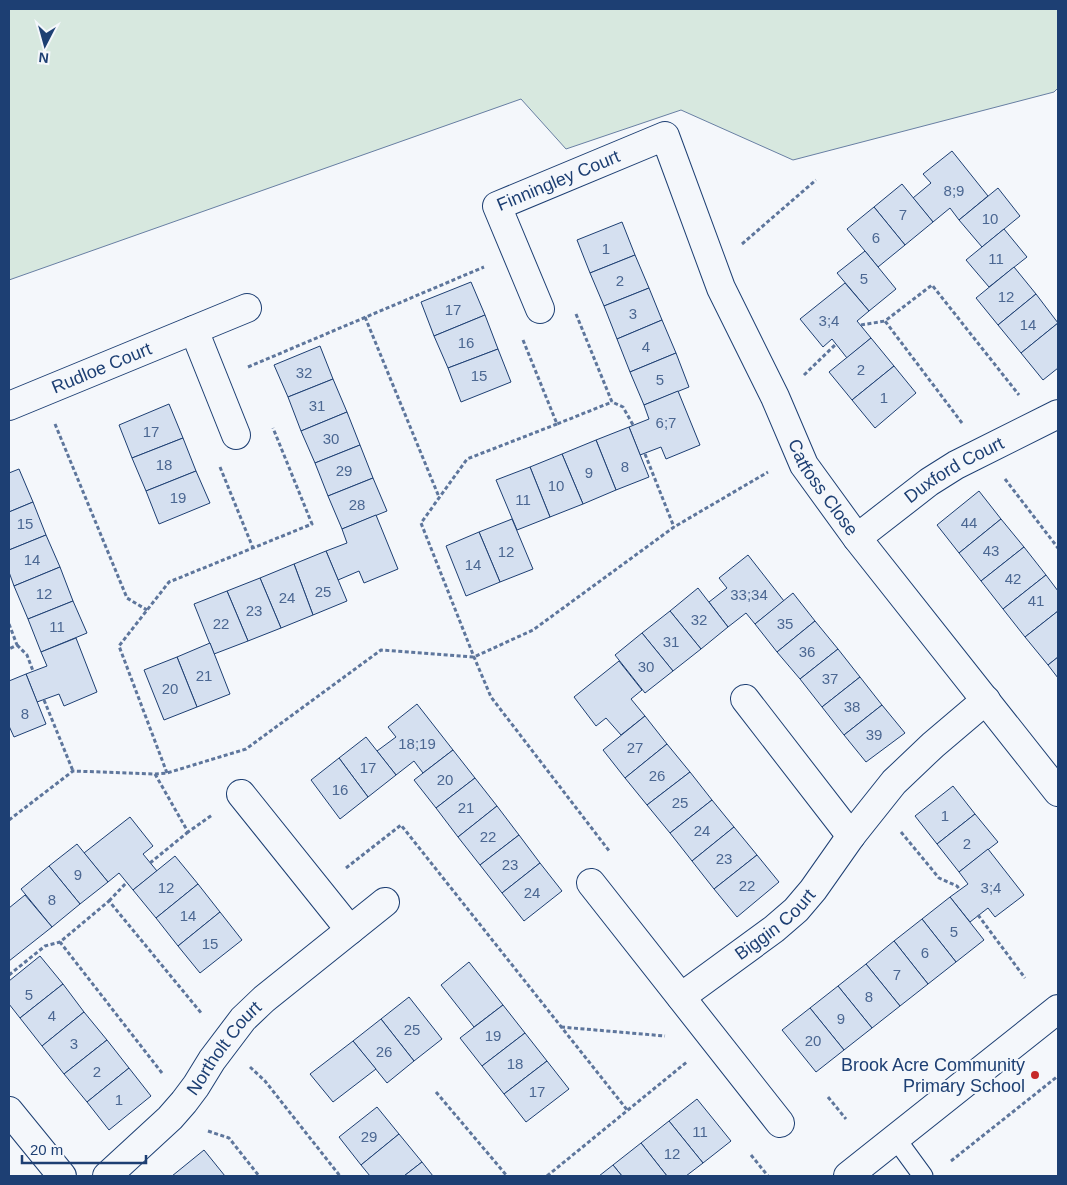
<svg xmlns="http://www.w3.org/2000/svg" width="1067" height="1185" viewBox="0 0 1067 1185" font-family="Arial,sans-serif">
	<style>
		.green { fill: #d7e8df; stroke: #687fa3 }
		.building { fill: #d5e0f0; stroke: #1d3f73 }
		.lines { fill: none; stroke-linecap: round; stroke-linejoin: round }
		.service-casing { stroke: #1d3f73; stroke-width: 21 }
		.minor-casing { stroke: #1d3f73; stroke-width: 30 }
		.path { stroke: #5e769c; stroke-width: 3; stroke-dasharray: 4 2.5; stroke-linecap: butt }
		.service { stroke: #f4f7fb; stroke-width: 19 }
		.minor { stroke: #f4f7fb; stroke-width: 28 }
		.poi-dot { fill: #c62828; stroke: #f4f7fb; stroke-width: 2 }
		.labels { text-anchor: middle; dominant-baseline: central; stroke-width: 4; stroke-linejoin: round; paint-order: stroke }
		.number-label { font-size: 15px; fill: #4b6792 }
		.street-label { font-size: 18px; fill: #1d3f73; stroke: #f4f7fb }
		.poi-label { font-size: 18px; fill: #1d3f73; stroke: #f4f7fb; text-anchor: end }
	</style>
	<rect width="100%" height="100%" fill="#f4f7fb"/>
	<path class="green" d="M 9,9 L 1058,9 L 1058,88 L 1054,92 L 793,160 L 681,110 L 566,149 L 521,99 L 9,280 Z"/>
	<g class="building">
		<path d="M 952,151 L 988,196 L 959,220 L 950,208 L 933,222 L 913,198 L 931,183 L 923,174 Z"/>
		<path d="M 902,184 L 933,222 L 905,245 L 874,207 Z"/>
		<path d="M 998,188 L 1020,216 L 982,247 L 959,220 Z"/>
		<path d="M 874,207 L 905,245 L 878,267 L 847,229 Z"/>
		<path d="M 622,222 L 635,255 L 590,273 L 577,240 Z"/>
		<path d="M 1004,229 L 1027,257 L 989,287 L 966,260 Z"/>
		<path d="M 865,251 L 896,289 L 869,311 L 837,273 Z"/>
		<path d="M 635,255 L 649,288 L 604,306 L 590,273 Z"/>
		<path d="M 1014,267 L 1036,294 L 998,325 L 976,298 Z"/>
		<path d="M 471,282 L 485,315 L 434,336 L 421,302 Z"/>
		<path d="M 845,283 L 869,311 L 857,321 L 871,338 L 847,358 L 832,339 L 823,347 L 800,319 Z"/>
		<path d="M 649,288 L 662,320 L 617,339 L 604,306 Z"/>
		<path d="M 1036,294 L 1058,323 L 1021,353 L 998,325 Z"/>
		<path d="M 485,315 L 498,349 L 448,368 L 434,336 Z"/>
		<path d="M 662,320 L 676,353 L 630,372 L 617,339 Z"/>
		<path d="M 1058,323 L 1058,368 L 1043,380 L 1021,353 Z"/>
		<path d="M 871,338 L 894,366 L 852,400 L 829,372 Z"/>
		<path d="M 320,346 L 333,379 L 288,397 L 274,365 Z"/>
		<path d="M 498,349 L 511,382 L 461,402 L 448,368 Z"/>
		<path d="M 676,353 L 689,387 L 644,405 L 630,372 Z"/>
		<path d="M 894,366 L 916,393 L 875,428 L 852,400 Z"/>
		<path d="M 333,379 L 347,412 L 301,431 L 288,397 Z"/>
		<path d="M 678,391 L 700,445 L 666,459 L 661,447 L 640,455 L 629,427 L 649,419 L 644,405 Z"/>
		<path d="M 169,404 L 183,438 L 132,458 L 119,425 Z"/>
		<path d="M 347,412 L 360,445 L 315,463 L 301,431 Z"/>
		<path d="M 629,427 L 649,477 L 616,490 L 596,440 Z"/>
		<path d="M 183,438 L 196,471 L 146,491 L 132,458 Z"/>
		<path d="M 596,440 L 616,490 L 583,504 L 562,454 Z"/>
		<path d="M 360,445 L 373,478 L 328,496 L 315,463 Z"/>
		<path d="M 562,454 L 583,504 L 550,517 L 530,467 Z"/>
		<path d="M 530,467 L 550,517 L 517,530 L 496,480 Z"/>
		<path d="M 19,469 L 33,502 L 9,512 L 9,473 Z"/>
		<path d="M 196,471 L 210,503 L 159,524 L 146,491 Z"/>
		<path d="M 373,478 L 387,511 L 342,529 L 328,496 Z"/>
		<path d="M 979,491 L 1001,519 L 959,553 L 937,525 Z"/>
		<path d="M 33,502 L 46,535 L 9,550 L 9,512 Z"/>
		<path d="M 376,515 L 398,569 L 364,583 L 359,571 L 338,580 L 326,551 L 347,543 L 342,529 Z"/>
		<path d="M 512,519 L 533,569 L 500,582 L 479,532 Z"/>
		<path d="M 1001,519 L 1024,547 L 981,581 L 959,553 Z"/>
		<path d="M 479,532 L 500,582 L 466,596 L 446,546 Z"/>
		<path d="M 46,535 L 60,567 L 14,586 L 9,572 L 9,550 Z"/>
		<path d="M 1024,547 L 1046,575 L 1003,609 L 981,581 Z"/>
		<path d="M 326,551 L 347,601 L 313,615 L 294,564 Z"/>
		<path d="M 748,555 L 784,601 L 755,624 L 746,613 L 728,627 L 709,602 L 727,588 L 719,578 Z"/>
		<path d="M 294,564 L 313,615 L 281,628 L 260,578 Z"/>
		<path d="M 60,567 L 73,601 L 28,619 L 14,586 Z"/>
		<path d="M 1046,575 L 1058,591 L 1058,611 L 1025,637 L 1003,609 Z"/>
		<path d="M 260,578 L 281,628 L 248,641 L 227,591 Z"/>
		<path d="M 698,588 L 728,627 L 701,649 L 670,611 Z"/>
		<path d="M 227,591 L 248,641 L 214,654 L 194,604 Z"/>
		<path d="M 793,593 L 815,621 L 777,652 L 755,624 Z"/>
		<path d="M 73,601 L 87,633 L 41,652 L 28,619 Z"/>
		<path d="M 670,611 L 701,649 L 673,671 L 642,633 Z"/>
		<path d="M 1058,611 L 1058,657 L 1048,665 L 1025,637 Z"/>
		<path d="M 815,621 L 838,649 L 800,679 L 777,652 Z"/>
		<path d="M 642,633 L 673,671 L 645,693 L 615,655 Z"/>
		<path d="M 76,638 L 97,692 L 64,706 L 59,694 L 37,702 L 26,674 L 47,666 L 41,652 Z"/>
		<path d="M 210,643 L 230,694 L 197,707 L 177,657 Z"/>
		<path d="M 838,649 L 860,677 L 822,707 L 800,679 Z"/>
		<path d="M 177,657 L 197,707 L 164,720 L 144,670 Z"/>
		<path d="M 1058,657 L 1058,678 L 1048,665 Z"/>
		<path d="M 619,661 L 642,690 L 631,699 L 645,716 L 621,735 L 606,718 L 596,726 L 574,697 Z"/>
		<path d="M 26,674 L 46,724 L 14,737 L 9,726 L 9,681 Z"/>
		<path d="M 860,677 L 882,705 L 844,735 L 822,707 Z"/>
		<path d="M 417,704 L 453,750 L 423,773 L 414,761 L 396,775 L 377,751 L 396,737 L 388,727 Z"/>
		<path d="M 882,705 L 905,733 L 866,762 L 844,735 Z"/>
		<path d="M 645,716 L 667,744 L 625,778 L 603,750 Z"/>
		<path d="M 366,737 L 396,775 L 368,797 L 339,758 Z"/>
		<path d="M 667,744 L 690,772 L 647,805 L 625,778 Z"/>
		<path d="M 453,750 L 475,778 L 436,808 L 414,780 Z"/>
		<path d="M 339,758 L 368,797 L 340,819 L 311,780 Z"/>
		<path d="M 690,772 L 712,800 L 670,833 L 647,805 Z"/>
		<path d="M 475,778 L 497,806 L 458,837 L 436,808 Z"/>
		<path d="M 953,786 L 975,814 L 937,844 L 915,816 Z"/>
		<path d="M 712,800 L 734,827 L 692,861 L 670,833 Z"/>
		<path d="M 497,806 L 519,835 L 480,865 L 458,837 Z"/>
		<path d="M 975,814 L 998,842 L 959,872 L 937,844 Z"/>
		<path d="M 130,817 L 153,846 L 143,854 L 157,871 L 133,890 L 119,873 L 108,882 L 84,853 Z"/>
		<path d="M 734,827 L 757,855 L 714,889 L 692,861 Z"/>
		<path d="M 519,835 L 540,863 L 502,893 L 480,865 Z"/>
		<path d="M 77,844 L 108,882 L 80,904 L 49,866 Z"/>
		<path d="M 988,849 L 1024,895 L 995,917 L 988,908 L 970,922 L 950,897 L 968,884 L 959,872 Z"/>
		<path d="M 757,855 L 779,882 L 737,917 L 714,889 Z"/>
		<path d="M 175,856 L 198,884 L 156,918 L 133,890 Z"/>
		<path d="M 540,863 L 562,891 L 524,921 L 502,893 Z"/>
		<path d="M 49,866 L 80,904 L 52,927 L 21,889 Z"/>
		<path d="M 198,884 L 220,912 L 178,946 L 156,918 Z"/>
		<path d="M 25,895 L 52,927 L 9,961 L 9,908 Z"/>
		<path d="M 950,897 L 984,940 L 956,962 L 922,919 Z"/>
		<path d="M 220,912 L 242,940 L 200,973 L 178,946 Z"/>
		<path d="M 922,919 L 956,962 L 928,984 L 894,941 Z"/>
		<path d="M 894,941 L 928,984 L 900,1006 L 866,964 Z"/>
		<path d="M 40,956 L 63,984 L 20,1018 L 9,1004 L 9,981 Z"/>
		<path d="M 469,962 L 503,1005 L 474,1027 L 441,985 Z"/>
		<path d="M 866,964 L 900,1006 L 872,1028 L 838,986 Z"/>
		<path d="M 63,984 L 84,1012 L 42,1046 L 20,1018 Z"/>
		<path d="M 838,986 L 872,1028 L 844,1050 L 810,1008 Z"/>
		<path d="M 409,997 L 442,1039 L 414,1061 L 381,1019 Z"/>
		<path d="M 503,1005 L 525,1033 L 482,1066 L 460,1038 Z"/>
		<path d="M 810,1008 L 844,1050 L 816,1072 L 782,1030 Z"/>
		<path d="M 84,1012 L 107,1040 L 64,1074 L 42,1046 Z"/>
		<path d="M 381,1019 L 414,1061 L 387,1083 L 353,1041 Z"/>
		<path d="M 525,1033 L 547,1061 L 504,1094 L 482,1066 Z"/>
		<path d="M 107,1040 L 129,1068 L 87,1102 L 64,1074 Z"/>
		<path d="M 353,1041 L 376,1069 L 333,1102 L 310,1074 Z"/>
		<path d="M 547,1061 L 569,1089 L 526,1122 L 504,1094 Z"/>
		<path d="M 129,1068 L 151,1096 L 109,1130 L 87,1102 Z"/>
		<path d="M 697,1099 L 731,1141 L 703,1163 L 669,1121 Z"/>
		<path d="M 377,1107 L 399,1134 L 361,1165 L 339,1137 Z"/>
		<path d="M 669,1121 L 703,1163 L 686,1176 L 667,1176 L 641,1143 Z"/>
		<path d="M 399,1134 L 422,1162 L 404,1176 L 370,1176 L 361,1165 Z"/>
		<path d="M 641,1143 L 667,1176 L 622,1176 L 613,1165 Z"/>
		<path d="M 204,1150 L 225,1176 L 172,1176 Z"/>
		<path d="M 422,1162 L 433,1176 L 404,1176 Z"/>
		<path d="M 613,1165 L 622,1176 L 599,1176 Z"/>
	</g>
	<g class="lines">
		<g class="service-casing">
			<path id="service" d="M 896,1139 L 923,1176"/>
		</g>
		<g class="minor-casing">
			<g id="minor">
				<path id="s1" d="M 540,309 L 497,206 L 665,136 L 721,288 L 775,397 L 804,465 L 857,538 L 1058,792"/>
				<path d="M 194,330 L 236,435"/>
				<path id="s2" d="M 9,406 L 247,308"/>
				<path id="s3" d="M 857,538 L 929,482 L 956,465 L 1058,414"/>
				<path d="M 745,699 L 851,836"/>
				<path d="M 241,794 L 350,930"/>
				<path d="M 591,883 L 780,1123"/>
				<path id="s4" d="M 681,997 L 774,929 L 796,910 L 813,890 L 851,836 L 894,782 L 933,745 L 986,700"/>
				<path d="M 9,1111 L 62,1176"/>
				<path id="s5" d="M 107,1176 L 170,1118 L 184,1102 L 196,1086 L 212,1060 L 243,1019 L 264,999 L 385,902"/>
				<path d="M 848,1176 L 1058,1009"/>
			</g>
		</g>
		<g class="path">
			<path d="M 742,244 L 816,180"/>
			<path d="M 576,314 L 612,402 L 623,407 L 633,425"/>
			<path d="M 365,317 L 439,497"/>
			<path d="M 861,325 L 885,321"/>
			<path d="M 523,340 L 557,424 L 612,402"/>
			<path d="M 248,367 L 484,267"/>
			<path d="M 804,375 L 836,344"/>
			<path d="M 962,423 L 885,321 L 932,285 L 1019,395"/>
			<path d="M 55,424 L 127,598 L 147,610"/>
			<path d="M 557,424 L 467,459 L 421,523 L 474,657 L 491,697 L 610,852"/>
			<path d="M 645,454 L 674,527"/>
			<path d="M 220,467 L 253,548"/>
			<path d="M 1005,479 L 1058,548"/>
			<path d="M 9,624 L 17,645 L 9,649"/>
			<path d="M 17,645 L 27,655 L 33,671"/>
			<path d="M 44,700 L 73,771"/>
			<path d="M 167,773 L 119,646 L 169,582 L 312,524 L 273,428"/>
			<path d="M 155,774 L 188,832 L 212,815"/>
			<path d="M 9,820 L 73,771 L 155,774 L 167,773 L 246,749 L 381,650 L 474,657 L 533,630 L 674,527 L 768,472"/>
			<path d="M 901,832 L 939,878 L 957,886 L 960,890"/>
			<path d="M 150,863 L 188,832"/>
			<path d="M 346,868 L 401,825 L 628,1111"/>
			<path d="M 109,901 L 127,882"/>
			<path d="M 978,915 L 1025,978"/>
			<path d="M 9,975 L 45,946 L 60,942"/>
			<path d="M 561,1027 L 665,1036"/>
			<path d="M 250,1067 L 265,1081 L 340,1176"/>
			<path d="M 162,1073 L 60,942 L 109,901 L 202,1014"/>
			<path d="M 436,1092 L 507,1176"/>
			<path d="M 828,1097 L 846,1119"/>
			<path d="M 208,1131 L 229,1138 L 259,1176"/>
			<path d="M 751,1155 L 768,1176"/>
			<path d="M 951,1161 L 1058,1076"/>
			<path d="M 547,1176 L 688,1061"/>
		</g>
		<use href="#service" class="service"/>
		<use href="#minor" class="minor"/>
	</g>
	<circle class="poi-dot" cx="1035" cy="1075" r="5"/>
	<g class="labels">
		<g class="number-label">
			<text x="954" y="190">8;9</text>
			<text x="903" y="214">7</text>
			<text x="990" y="218">10</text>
			<text x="876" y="237">6</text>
			<text x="606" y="248">1</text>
			<text x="996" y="258">11</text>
			<text x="864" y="278">5</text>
			<text x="620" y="280">2</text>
			<text x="1006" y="296">12</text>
			<text x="453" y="309">17</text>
			<text x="633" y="313">3</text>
			<text x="829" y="320">3;4</text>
			<text x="1028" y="324">14</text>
			<text x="466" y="342">16</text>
			<text x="646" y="346">4</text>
			<text x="861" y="369">2</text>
			<text x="304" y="372">32</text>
			<text x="479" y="375">15</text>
			<text x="660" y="379">5</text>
			<text x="884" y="397">1</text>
			<text x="317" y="405">31</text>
			<text x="666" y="422">6;7</text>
			<text x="151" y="431">17</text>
			<text x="331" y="438">30</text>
			<text x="164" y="464">18</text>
			<text x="625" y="466">8</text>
			<text x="344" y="470">29</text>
			<text x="589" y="472">9</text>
			<text x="556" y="485">10</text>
			<text x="178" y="497">19</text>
			<text x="523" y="499">11</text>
			<text x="357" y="504">28</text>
			<text x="969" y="522">44</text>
			<text x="25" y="523">15</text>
			<text x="991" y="550">43</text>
			<text x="506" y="551">12</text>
			<text x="32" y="559">14</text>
			<text x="473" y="564">14</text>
			<text x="1013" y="578">42</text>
			<text x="323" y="591">25</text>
			<text x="44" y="593">12</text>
			<text x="749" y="594">33;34</text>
			<text x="287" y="597">24</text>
			<text x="1036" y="600">41</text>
			<text x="254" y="610">23</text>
			<text x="699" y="619">32</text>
			<text x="221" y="623">22</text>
			<text x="785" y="623">35</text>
			<text x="57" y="626">11</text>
			<text x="671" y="641">31</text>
			<text x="807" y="651">36</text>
			<text x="646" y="666">30</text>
			<text x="204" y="675">21</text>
			<text x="830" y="678">37</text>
			<text x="170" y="688">20</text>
			<text x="852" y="706">38</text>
			<text x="25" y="713">8</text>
			<text x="874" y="734">39</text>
			<text x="417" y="743">18;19</text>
			<text x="635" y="747">27</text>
			<text x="368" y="767">17</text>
			<text x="657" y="775">26</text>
			<text x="445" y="779">20</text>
			<text x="340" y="789">16</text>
			<text x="680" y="802">25</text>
			<text x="466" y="807">21</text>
			<text x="945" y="815">1</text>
			<text x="702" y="830">24</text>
			<text x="488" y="836">22</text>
			<text x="967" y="843">2</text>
			<text x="724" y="858">23</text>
			<text x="510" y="864">23</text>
			<text x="78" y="874">9</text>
			<text x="747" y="885">22</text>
			<text x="166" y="887">12</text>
			<text x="991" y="887">3;4</text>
			<text x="532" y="892">24</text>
			<text x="52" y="899">8</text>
			<text x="188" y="915">14</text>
			<text x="954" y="931">5</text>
			<text x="210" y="943">15</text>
			<text x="925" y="952">6</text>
			<text x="897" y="974">7</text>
			<text x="29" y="994">5</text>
			<text x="869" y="996">8</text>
			<text x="52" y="1015">4</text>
			<text x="841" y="1018">9</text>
			<text x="412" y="1029">25</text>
			<text x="493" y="1035">19</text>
			<text x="813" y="1040">20</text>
			<text x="74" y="1043">3</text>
			<text x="384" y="1051">26</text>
			<text x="515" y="1063">18</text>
			<text x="97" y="1071">2</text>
			<text x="537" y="1091">17</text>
			<text x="119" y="1099">1</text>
			<text x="700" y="1131">11</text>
			<text x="369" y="1136">29</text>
			<text x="672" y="1153">12</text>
		</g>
		<g class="street-label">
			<text stroke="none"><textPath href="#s1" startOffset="178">Finningley Court</textPath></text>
			<text stroke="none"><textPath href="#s2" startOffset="100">Rudloe Court</textPath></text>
			<text stroke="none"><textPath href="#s3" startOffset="119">Duxford Court</textPath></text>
			<text stroke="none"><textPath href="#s1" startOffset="680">Catfoss Close</textPath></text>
			<text stroke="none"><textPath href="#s4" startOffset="119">Biggin Court</textPath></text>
			<text stroke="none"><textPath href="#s5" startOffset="174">Northolt Court</textPath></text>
		</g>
		<g class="poi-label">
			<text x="1025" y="1065">Brook Acre Community<tspan x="1025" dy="21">Primary School</tspan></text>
		</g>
	</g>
	<rect width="1067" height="1185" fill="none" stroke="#1d3f73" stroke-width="20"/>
	<g transform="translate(45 45) rotate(186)" stroke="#f4f7fb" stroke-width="4" paint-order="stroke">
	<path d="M0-4L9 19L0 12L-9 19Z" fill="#1d3f73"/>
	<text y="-8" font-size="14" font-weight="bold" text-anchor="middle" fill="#1d3f73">N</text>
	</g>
	<path d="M22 1155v8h124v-8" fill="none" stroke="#1d3f73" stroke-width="2.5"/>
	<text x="30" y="1155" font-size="15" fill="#1d3f73" stroke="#f4f7fb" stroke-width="4" paint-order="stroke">20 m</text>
</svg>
